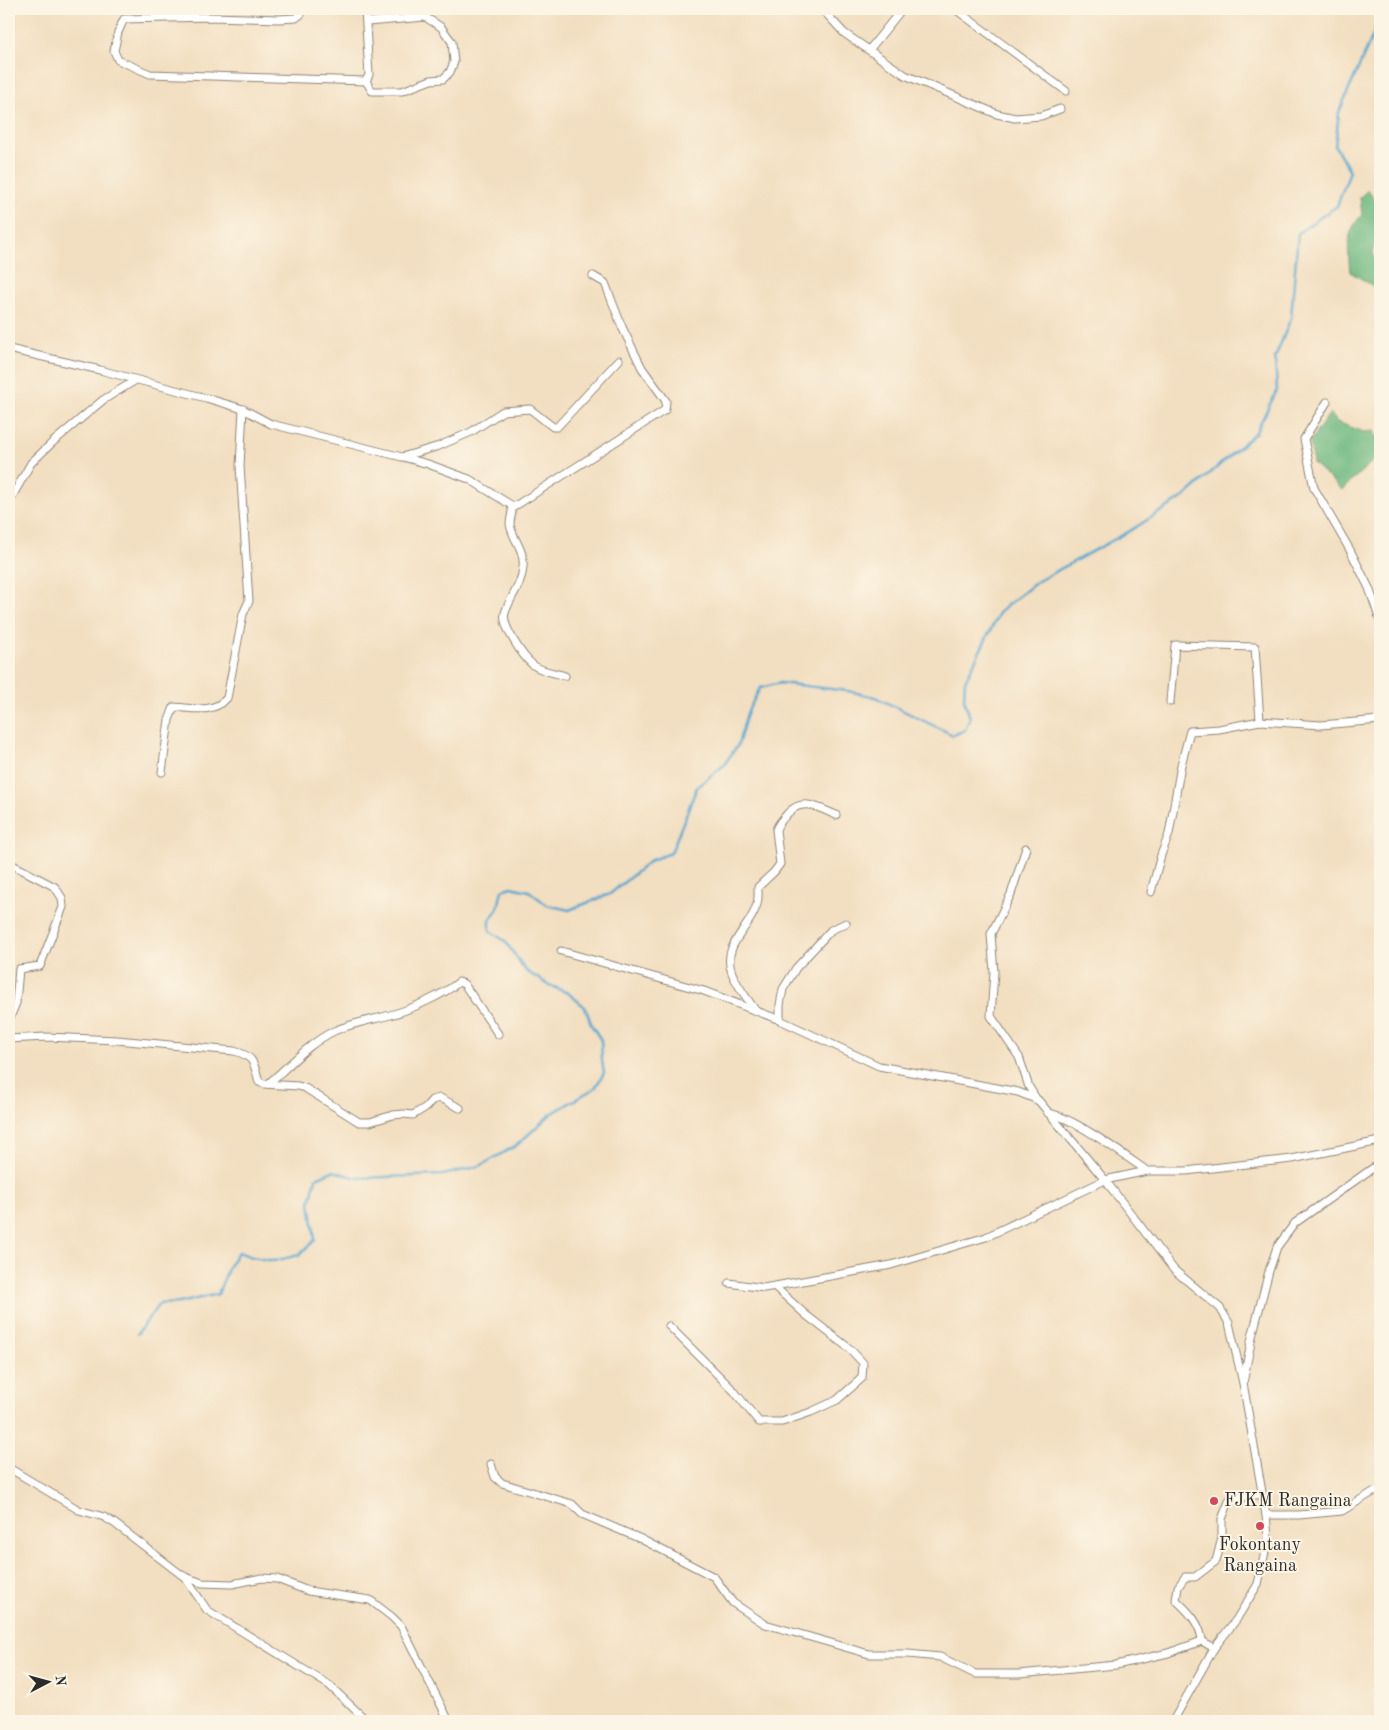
<svg xmlns="http://www.w3.org/2000/svg" width="1389" height="1730" viewBox="0 0 1389 1730" font-family="'Old Standard TT',serif">
	<style>
		.forest { fill: #6eb880; stroke: #4c7256 }
		.lines { fill: none; stroke-linecap: round; stroke-linejoin: round }
		.stream { stroke: #56a6d0; stroke-width: 2.5 }
		.street-casing { stroke: #8e8476; stroke-width: 9 }
		.street { stroke: #fff; stroke-width: 7 }
		.poi-dot { fill: #d1495b; stroke: #fcf5e5; stroke-width: 2 }
		.labels { text-anchor: middle; dominant-baseline: central; stroke-width: 4; stroke-linejoin: round; paint-order: stroke }
		.poi-label { font-size: 18px; fill: #2b2b2b; stroke: #fcf5e5; text-anchor: start }
	</style>
	<rect width="100%" height="100%" fill="#fcf5e5"/>
	<filter id="ink" filterUnits="userSpaceOnUse"><feTurbulence type="fractalNoise" baseFrequency=".02" numOctaves="2"/><feDisplacementMap in="SourceGraphic" scale="10" xChannelSelector="R" yChannelSelector="G"/><feConvolveMatrix kernelMatrix="1 2 1 2 8 2 1 2 1" color-interpolation-filters="sRGB"/></filter>
	<filter id="wash" filterUnits="userSpaceOnUse"><feTurbulence type="fractalNoise" baseFrequency=".0096" numOctaves="4" result="noise"/><feDisplacementMap in="SourceGraphic" scale="20" xChannelSelector="R" yChannelSelector="G"/><feGaussianBlur stdDeviation="1.12" result="paint"/><feColorMatrix in="noise" values="0 0 0 0 0 0 0 0 0 0 0 0 0 0 0 0 0 1.4 0 .05"/><feComposite in="paint" operator="in"/></filter>
	<g filter="url(#wash)">
		<rect width="100%" height="100%" fill="#f2dec0"/>
		<g class="forest">
			<path d="M 1368,190 L 1379,208 L 1380,241 L 1373,246 L 1374,267 L 1380,271 L 1380,290 L 1350,272 C 1348,250 1345,232 1362,215 L 1360,197 Z"/>
			<path d="M 1330,413 L 1337,422 L 1364,432 L 1374,431 L 1380,444 L 1380,454 L 1342,490 L 1313,463 L 1310,441 Z"/>
		</g>
		<g class="lines">
			<path class="stream" d="M 137,1334 L 159,1304 L 179,1303 L 218,1294 L 229,1266 L 238,1252 L 252,1257 L 274,1261 L 299,1255 L 315,1240 L 310,1202 L 316,1178 L 333,1171 L 357,1178 L 443,1175 L 480,1166 L 517,1145 L 551,1114 L 595,1088 L 604,1073 L 602,1061 L 601,1040 L 592,1026 L 585,1007 L 568,993 L 549,985 L 526,971 L 505,941 L 490,931 L 490,920 L 498,908 L 502,890 L 511,887 L 529,891 L 547,905 L 569,910 L 610,894 L 651,860 L 671,853 L 697,787 L 723,766 L 738,745 L 747,713 L 760,688 L 780,683 L 848,691 L 875,697 L 953,735 L 965,730 L 970,718 L 964,699 L 965,681 L 1000,611 L 1038,581 L 1128,532 L 1184,497 L 1256,432 L 1277,390 L 1275,358 L 1291,318 L 1298,233 L 1337,206 L 1350,171 L 1335,146 L 1339,112 L 1373,35 L 1380,14"/>
		</g>
	</g>
	<g filter="url(#ink)">
		<g class="lines">
			<g class="street-casing">
				<g id="street">
					<path d="M 302,9 L 301,14 L 296,18 L 279,19 L 212,17 L 124,19 L 118,32 L 114,51 L 118,60 L 150,74 L 366,81"/>
					<path d="M 365,9 L 369,75 L 366,81"/>
					<path d="M 822,9 L 844,33 L 905,75 L 957,97 L 997,114 L 1015,118 L 1041,116 L 1060,109"/>
					<path d="M 955,9 L 1066,91"/>
					<path d="M 869,50 L 902,9"/>
					<path d="M 366,81 L 372,91 L 402,91 L 431,80 L 443,79 L 450,72 L 454,62 L 452,42 L 441,27 L 425,17 L 367,22"/>
					<path d="M 1380,139 L 1378,143 L 1380,168"/>
					<path d="M 9,349 L 100,370 L 206,398 L 243,409 L 271,424 L 402,457 L 439,446 L 471,432 L 503,411 L 530,409 L 553,427 L 557,427 L 619,360"/>
					<path d="M 1327,402 L 1304,439 L 1314,488 L 1350,550 L 1369,588 L 1380,620"/>
					<path d="M 403,457 L 428,464 L 469,479 L 511,505 C 514,511 510,517 510,524 C 512,539 525,549 523,567 C 522,585 510,597 505,613 C 501,625 523,657 533,665 C 541,671 555,673 565,676"/>
					<path d="M 9,502 L 31,463 L 53,442 L 103,400 L 136,380"/>
					<path d="M 512,508 L 665,410 L 666,401 L 642,368 L 622,327 L 605,283 L 593,276"/>
					<path d="M 1170,702 L 1175,645 L 1255,647 L 1260,721"/>
					<path d="M 162,772 L 169,720 L 174,707 C 193,708 213,714 227,698 L 243,614 L 249,601 L 240,466 L 243,409"/>
					<path d="M 1026,848 L 1011,894 L 991,934 L 994,972 L 991,1016 L 1019,1057 L 1029,1087 L 1037,1100"/>
					<path d="M 9,863 L 55,887 L 62,898 L 63,907 L 40,966 L 19,969 L 16,1003 L 9,1020"/>
					<path d="M 1151,892 L 1161,855 L 1169,834 L 1181,765 L 1190,731 L 1219,729 L 1260,721 L 1321,725 L 1380,720"/>
					<path d="M 561,951 L 704,991 L 780,1020 L 879,1066 L 1018,1092 L 1038,1100 L 1105,1180 L 1174,1270 L 1220,1308 L 1229,1323 L 1243,1383"/>
					<path d="M 755,1010 C 747,998 737,986 732,973 C 721,945 749,930 756,907 C 759,901 758,893 758,887 L 774,872 L 780,864 L 776,830 C 778,823 783,819 788,813 C 803,797 819,808 836,815"/>
					<path d="M 780,1020 L 780,1005 L 783,989 L 796,968 L 831,930 L 846,923"/>
					<path d="M 9,1039 L 46,1037 L 117,1040 L 234,1051 C 254,1056 254,1063 259,1082 L 264,1084 L 298,1086 L 305,1088 L 359,1122 L 370,1122 L 393,1115 L 404,1114 L 413,1115 L 426,1107 L 432,1100 L 440,1098 L 460,1108"/>
					<path d="M 268,1084 C 289,1066 309,1043 334,1031 C 352,1023 371,1020 390,1015 C 410,1010 443,995 459,982 L 464,984 L 498,1034"/>
					<path d="M 1048,1113 C 1073,1117 1124,1155 1147,1171"/>
					<path d="M 729,1283 L 764,1288 L 891,1265 L 986,1237 L 1105,1180 L 1147,1171 L 1186,1171 L 1292,1159 L 1380,1141"/>
					<path d="M 669,1326 L 734,1391 L 759,1422 L 782,1422 L 811,1412 L 837,1400 L 862,1378 L 863,1363 L 850,1349 L 806,1315 L 775,1287"/>
					<path d="M 491,1464 L 495,1477 L 502,1483 L 572,1504 L 582,1514 L 641,1539 L 714,1577 L 733,1603 L 765,1624 L 869,1654 L 908,1654 L 940,1657 L 975,1674 L 1019,1674 L 1116,1665 L 1168,1653 L 1202,1641 L 1214,1648"/>
					<path d="M 9,1468 L 79,1510 L 104,1517 L 114,1523 L 183,1576 L 202,1583 L 232,1584 L 262,1578 L 277,1579 L 308,1591 L 370,1600 L 392,1617 L 401,1626 L 449,1721"/>
					<path d="M 1266,1515 L 1299,1515 L 1342,1511 L 1373,1492 L 1380,1491"/>
					<path d="M 184,1576 L 207,1610 L 329,1685 L 367,1721"/>
					<path d="M 1202,1641 C 1201,1624 1188,1611 1176,1600 L 1178,1587 L 1185,1577 L 1195,1577 L 1216,1561 L 1222,1538 L 1222,1519 L 1230,1499 L 1262,1494"/>
					<path d="M 1173,1721 L 1214,1648 L 1236,1620 L 1258,1584 L 1268,1538 L 1266,1515 L 1243,1383 L 1252,1337 L 1269,1271 L 1277,1247 L 1295,1223 L 1380,1163"/>
				</g>
			</g>
			<use href="#street" class="street"/>
		</g>
	</g>
	<g class="poi-dot">
		<circle cx="1214" cy="1501" r="5"/>
		<circle cx="1260" cy="1526" r="5"/>
	</g>
	<g class="labels">
		<g class="poi-label">
			<text x="1224" y="1501">FJKM Rangaina</text>
			<text x="1260" y="1545" text-anchor="middle">Fokontany<tspan x="1260" dy="21">Rangaina</tspan></text>
		</g>
	</g>
	<rect width="1389" height="1730" fill="none" stroke="#fcf5e5" stroke-width="30"/>
	<g transform="translate(48 1682) rotate(84)" stroke="#fcf5e5" stroke-width="4" paint-order="stroke">
	<path d="M0-4L9 19L0 12L-9 19Z" fill="#2b2b2b"/>
	<text y="-8" font-size="14" font-weight="bold" text-anchor="middle" fill="#2b2b2b">N</text>
	</g>
</svg>
